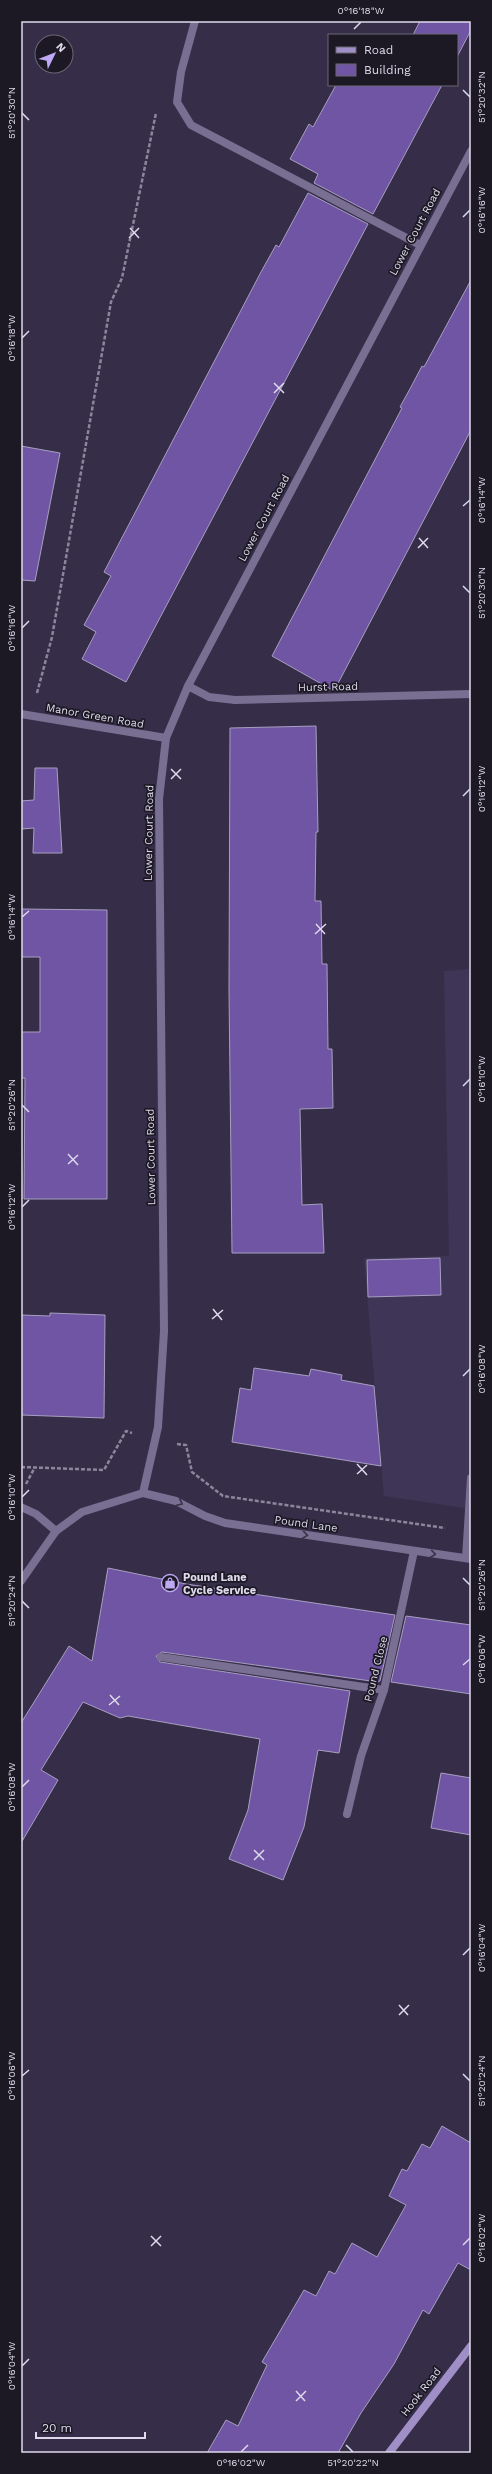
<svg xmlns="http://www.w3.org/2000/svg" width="492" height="2474" viewBox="0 0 492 2474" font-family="'Work Sans',sans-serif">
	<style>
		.built { fill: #3f3556 }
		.building { fill: #6f55a3; stroke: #a89fc0 }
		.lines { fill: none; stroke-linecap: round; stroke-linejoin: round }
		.path { stroke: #8c869c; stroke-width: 2.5; stroke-dasharray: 4 2; stroke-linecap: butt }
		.service { stroke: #796f92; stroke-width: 8 }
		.minor { stroke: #796f92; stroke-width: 8 }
		.secondary { stroke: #a08fc7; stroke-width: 8 }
		.oneway { stroke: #383346 }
		.ticks { fill: none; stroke: #dedaeb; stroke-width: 1.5 }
		.labels { text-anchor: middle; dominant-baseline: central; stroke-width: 3.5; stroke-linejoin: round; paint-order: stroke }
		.street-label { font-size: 11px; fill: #dedaeb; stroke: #1c1925 }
		.poi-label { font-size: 11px; font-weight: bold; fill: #dedaeb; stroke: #1c1925; text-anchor: start }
		.neatline { fill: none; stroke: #dedaeb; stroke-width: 1.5 }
		.ticks-label { font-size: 10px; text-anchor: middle; fill: #dedaeb }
	</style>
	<rect width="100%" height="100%" fill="#362e49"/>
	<path class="built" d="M 471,969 L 471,1509 L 384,1496 L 364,1258 L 449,1256 L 444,971 Z"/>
	<g class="building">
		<path d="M 420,21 L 471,21 L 471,30 L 457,57 L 457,35 L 413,35 Z"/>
		<path d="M 336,85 L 442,85 L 373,214 L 314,183 L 318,174 L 290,159 L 309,124 L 313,127 Z"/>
		<path d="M 308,193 L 368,224 L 126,682 L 82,659 L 96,632 L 84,625 L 111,576 L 104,572 L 261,272 L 276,245 L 279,247 Z"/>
		<path d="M 471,280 L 471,430 L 334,691 L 272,656 L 402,408 L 400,407 L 411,387 L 422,366 L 424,367 Z"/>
		<path d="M 21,446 L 60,453 L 35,581 L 21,580 Z"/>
		<path d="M 316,726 L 318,832 L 316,832 L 315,901 L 321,901 L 322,964 L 327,964 L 328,1049 L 332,1049 L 333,1108 L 300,1109 L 302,1205 L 322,1204 L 324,1253 L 232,1253 L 229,990 L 230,728 Z"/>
		<path d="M 35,768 L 57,768 L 62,853 L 33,853 L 34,828 L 21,829 L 21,801 L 34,800 Z"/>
		<path d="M 21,909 L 107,910 L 107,1199 L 24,1199 L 25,1078 L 21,1078 L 21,1032 L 40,1032 L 40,957 L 21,957 Z"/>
		<path d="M 440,1258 L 441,1295 L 368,1297 L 367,1260 Z"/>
		<path d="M 50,1313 L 105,1315 L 104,1418 L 21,1415 L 21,1315 L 50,1316 Z"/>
		<path d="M 254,1368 L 309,1376 L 311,1369 L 342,1375 L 341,1380 L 374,1386 L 381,1466 L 232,1442 L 240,1388 L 251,1390 Z"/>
		<path d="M 108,1568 L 186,1584 L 395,1615 L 380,1681 L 378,1682 L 162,1652 L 156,1656 L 160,1662 L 350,1691 L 339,1753 L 318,1750 L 304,1827 L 283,1880 L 229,1859 L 248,1810 L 260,1739 L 128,1716 L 120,1718 L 83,1702 L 41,1770 L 58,1780 L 21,1843 L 21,1723 L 69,1646 L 92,1661 Z"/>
		<path d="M 406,1616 L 471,1625 L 471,1694 L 391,1682 Z"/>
		<path d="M 441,1773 L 471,1778 L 471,1835 L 431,1828 Z"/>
		<path d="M 442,2126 L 471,2143 L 471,2270 L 458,2263 L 429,2314 L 423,2310 L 394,2364 L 361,2413 L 338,2453 L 207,2453 L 226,2420 L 238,2426 L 267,2365 L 262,2362 L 304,2290 L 316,2296 L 329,2271 L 335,2274 L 352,2243 L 377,2257 L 406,2205 L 389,2196 L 402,2169 L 407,2171 L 422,2144 L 430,2148 Z"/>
	</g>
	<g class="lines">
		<g class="path">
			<path d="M 37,693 L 52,637 L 111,302 L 122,278 L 156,113"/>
			<path d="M 177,1444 L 186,1445 L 192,1472 L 223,1496 L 445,1528"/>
			<path d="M 21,1467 L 104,1470 L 126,1431 L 132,1433"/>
			<path d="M 26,1484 L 35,1467"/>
		</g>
		<g class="service">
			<path d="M 195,21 L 181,72 L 177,102 L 191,125 L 420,245"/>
			<path d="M 466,1558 L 471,1478"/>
			<path d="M 161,1657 L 384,1690"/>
			<path d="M 347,1814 L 361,1756 L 384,1690 L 414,1551"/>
		</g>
		<g class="minor">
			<path d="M 188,686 L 209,697 L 235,700 L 471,694"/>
			<path d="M 21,714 L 166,738"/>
			<path d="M 143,1493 L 158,1427 L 164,1331 L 159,799 L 166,738 L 188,686 L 471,151"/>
			<path d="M 21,1507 L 36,1514 L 56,1531"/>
			<path d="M 21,1581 L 56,1531 L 82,1512 L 143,1493 L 176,1501 L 205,1516 L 225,1523 L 471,1559"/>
		</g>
		<path class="secondary" d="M 389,2453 L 471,2346"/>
	</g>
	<defs><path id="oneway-chevron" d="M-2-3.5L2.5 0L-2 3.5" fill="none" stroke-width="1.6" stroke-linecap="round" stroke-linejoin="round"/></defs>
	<g class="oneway">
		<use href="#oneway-chevron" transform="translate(180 1503) rotate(25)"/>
		<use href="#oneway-chevron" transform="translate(305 1535) rotate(8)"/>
		<use href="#oneway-chevron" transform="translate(433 1554) rotate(8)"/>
	</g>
	<path class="ticks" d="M 354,29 L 361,22M 463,90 L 470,97M 22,113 L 29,120M 463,217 L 470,210M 130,228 L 139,238M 129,238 L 139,228M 22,338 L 29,331M 274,383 L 284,393M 274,393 L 284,383M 463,506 L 470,500M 419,538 L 428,548M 418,548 L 428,538M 463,586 L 470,593M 22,628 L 29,621M 171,769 L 181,779M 171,779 L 181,769M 463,796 L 470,789M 22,917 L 29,911M 316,924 L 325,934M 315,934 L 326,924M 463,1086 L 470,1079M 22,1105 L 29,1112M 68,1154 L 78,1165M 68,1164 L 78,1155M 22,1207 L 29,1200M 213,1309 L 222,1320M 212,1319 L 223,1310M 463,1376 L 470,1369M 357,1464 L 367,1475M 357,1474 L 367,1465M 22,1497 L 29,1490M 463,1578 L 470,1585M 22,1601 L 29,1608M 463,1665 L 470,1659M 110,1695 L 119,1705M 109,1705 L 120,1696M 22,1787 L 29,1780M 254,1850 L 264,1860M 254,1860 L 264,1850M 463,1955 L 470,1948M 399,2005 L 408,2015M 399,2015 L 409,2005M 463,2074 L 470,2081M 22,2076 L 29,2070M 151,2236 L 161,2246M 463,2245 L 470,2238M 151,2246 L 161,2236M 22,2366 L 29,2359M 296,2391 L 305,2401M 296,2401 L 306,2391M 346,2445 L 353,2452M 241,2452 L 248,2445"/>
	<defs>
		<g id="shop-ring" transform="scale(0.9)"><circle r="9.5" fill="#1c1925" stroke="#bfa9f4" stroke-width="1.5"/><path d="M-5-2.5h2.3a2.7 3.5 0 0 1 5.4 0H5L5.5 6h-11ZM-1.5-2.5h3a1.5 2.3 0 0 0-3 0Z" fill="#bfa9f4"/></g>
	</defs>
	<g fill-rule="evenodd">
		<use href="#shop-ring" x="170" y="1583"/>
	</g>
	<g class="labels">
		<g class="street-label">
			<text transform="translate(415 232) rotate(-62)">Lower Court Road</text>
			<text transform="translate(264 518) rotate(-62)">Lower Court Road</text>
			<text transform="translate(328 687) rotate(-1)">Hurst Road</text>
			<text transform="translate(95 716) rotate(10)">Manor Green Road</text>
			<text transform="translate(149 833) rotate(-89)">Lower Court Road</text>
			<text transform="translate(151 1157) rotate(-91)">Lower Court Road</text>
			<text transform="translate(306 1524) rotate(8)">Pound Lane</text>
			<text transform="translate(376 1669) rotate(-76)">Pound Close</text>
			<text transform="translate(421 2392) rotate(-52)">Hook Road</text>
		</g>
		<g class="poi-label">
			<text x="183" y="1577">Pound Lane<tspan x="183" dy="13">Cycle Service</tspan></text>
		</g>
	</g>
	<rect width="492" height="2474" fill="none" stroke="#1c1925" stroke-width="44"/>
	<rect x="328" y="34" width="130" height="52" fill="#1c1925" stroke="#6a6674"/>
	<rect x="336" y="47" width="20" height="6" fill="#a08fc7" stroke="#6a6674"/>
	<text x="364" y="54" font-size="12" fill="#dedaeb">Road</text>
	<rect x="336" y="64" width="20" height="12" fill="#6f55a3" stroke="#6a6674"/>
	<text x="364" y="74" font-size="12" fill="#dedaeb">Building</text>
	<g transform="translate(54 54) rotate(47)"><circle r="19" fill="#1c1925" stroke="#6a6674"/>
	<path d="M0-3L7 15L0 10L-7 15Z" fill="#bfa9f4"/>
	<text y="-6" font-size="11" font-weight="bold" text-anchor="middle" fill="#dedaeb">N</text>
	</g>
	<path d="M36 2432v6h109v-6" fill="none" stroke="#dedaeb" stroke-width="2"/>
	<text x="42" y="2432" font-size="12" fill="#dedaeb" stroke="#1c1925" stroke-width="3" paint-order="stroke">20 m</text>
	<rect x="22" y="22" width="448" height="2430" class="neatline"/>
	<g class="ticks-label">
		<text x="361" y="14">0°16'18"W</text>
		<text transform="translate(481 97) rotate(-90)" y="4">51°20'32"N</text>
		<text transform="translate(11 113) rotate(-90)" y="4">51°20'30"N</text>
		<text transform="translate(481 210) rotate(-90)" y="4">0°16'16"W</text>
		<text transform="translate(11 338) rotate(-90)" y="4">0°16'18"W</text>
		<text transform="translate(481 500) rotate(-90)" y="4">0°16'14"W</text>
		<text transform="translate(481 593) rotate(-90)" y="4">51°20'30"N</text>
		<text transform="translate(11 628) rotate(-90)" y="4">0°16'16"W</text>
		<text transform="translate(481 789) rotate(-90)" y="4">0°16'12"W</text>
		<text transform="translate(11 917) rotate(-90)" y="4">0°16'14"W</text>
		<text transform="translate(481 1079) rotate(-90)" y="4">0°16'10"W</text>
		<text transform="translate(11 1105) rotate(-90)" y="4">51°20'26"N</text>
		<text transform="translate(11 1207) rotate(-90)" y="4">0°16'12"W</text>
		<text transform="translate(481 1369) rotate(-90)" y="4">0°16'08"W</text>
		<text transform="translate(11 1497) rotate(-90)" y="4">0°16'10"W</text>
		<text transform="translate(481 1585) rotate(-90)" y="4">51°20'26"N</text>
		<text transform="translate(11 1601) rotate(-90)" y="4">51°20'24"N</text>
		<text transform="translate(481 1659) rotate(-90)" y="4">0°16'06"W</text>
		<text transform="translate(11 1787) rotate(-90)" y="4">0°16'08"W</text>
		<text transform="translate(481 1948) rotate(-90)" y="4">0°16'04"W</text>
		<text transform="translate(11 2076) rotate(-90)" y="4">0°16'06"W</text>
		<text transform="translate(481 2081) rotate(-90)" y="4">51°20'24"N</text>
		<text transform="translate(481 2238) rotate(-90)" y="4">0°16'02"W</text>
		<text transform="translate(11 2366) rotate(-90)" y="4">0°16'04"W</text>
		<text x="241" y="2466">0°16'02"W</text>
		<text x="353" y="2466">51°20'22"N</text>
	</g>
</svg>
